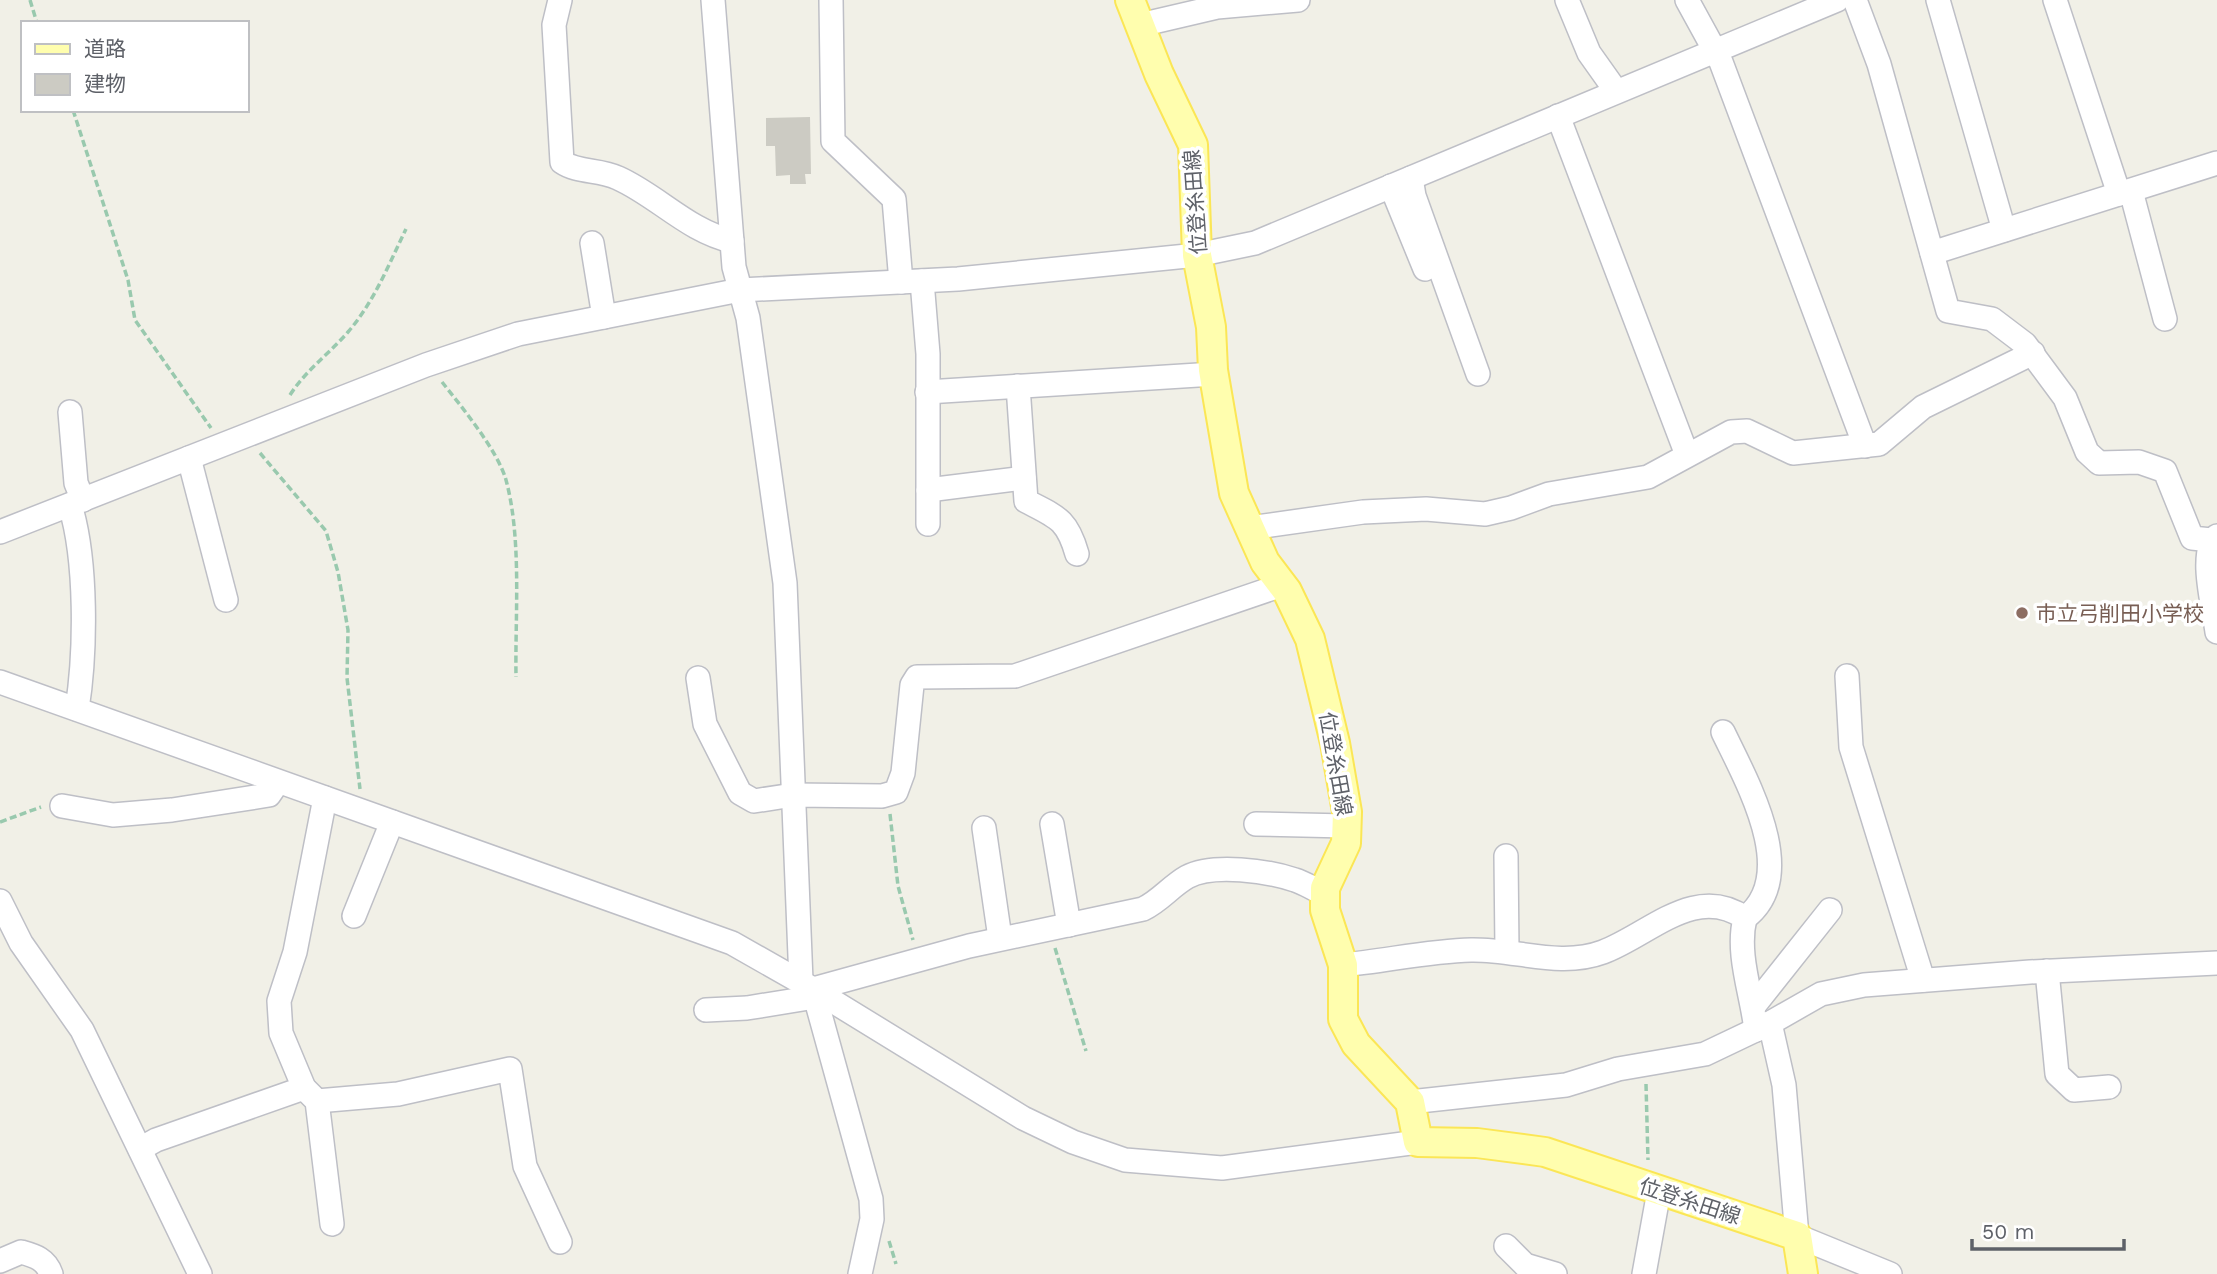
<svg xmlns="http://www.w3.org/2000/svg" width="2217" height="1274" viewBox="0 0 2217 1274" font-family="'Work Sans','Noto Sans JP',sans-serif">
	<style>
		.building { fill: #cccbc3 }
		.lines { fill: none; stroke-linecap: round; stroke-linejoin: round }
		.minor-casing { stroke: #bebfc6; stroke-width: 26 }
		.major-casing { stroke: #fbe656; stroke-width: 32 }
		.path { stroke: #99c9ae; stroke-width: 3.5; stroke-dasharray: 7 3.5; stroke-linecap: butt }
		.minor { stroke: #fff; stroke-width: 23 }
		.major { stroke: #fffeae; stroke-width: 28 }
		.education-dot { fill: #8d6e63; stroke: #fff; stroke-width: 2.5 }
		.labels { text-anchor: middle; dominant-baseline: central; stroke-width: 7; stroke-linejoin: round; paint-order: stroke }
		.street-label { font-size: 21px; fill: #5e6168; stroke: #fff }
		.education-label { font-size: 21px; fill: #785e54; stroke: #fff; text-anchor: start }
	</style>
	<rect width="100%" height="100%" fill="#f1f0e7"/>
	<path class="building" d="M 810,117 L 811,174 L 805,174 L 806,184 L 790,184 L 790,175 L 776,176 L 775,146 L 766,146 L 766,118 Z"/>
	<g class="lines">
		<g class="minor-casing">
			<g id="minor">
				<path d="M 560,0 L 554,25 L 562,162 C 578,173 599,169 618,178 C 658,196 688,231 732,241"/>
				<path d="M 713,0 L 734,267 L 748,318 L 785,583 L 801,981"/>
				<path d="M 831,0 L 833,141 L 894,199 L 901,282"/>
				<path d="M 1567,0 L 1589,53 L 1616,91"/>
				<path d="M 1687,0 L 1721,62 L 1865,446"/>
				<path d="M 1855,0 L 1879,64 L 1948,311 L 1992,319 L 2025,344 L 2065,398 L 2087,452 L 2099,463 L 2139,462 L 2165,471 L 2192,538 L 2211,540"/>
				<path d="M 1938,0 L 2004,230"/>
				<path d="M 2055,0 L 2119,194"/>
				<path d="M 1140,25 L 1217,7 L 1298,0"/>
				<path d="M 1558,116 L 1687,455"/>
				<path d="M 1411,178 L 1414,196 L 1478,374"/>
				<path d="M 1391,186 L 1425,269"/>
				<path d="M 2131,191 L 2165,319"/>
				<path d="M 592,243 L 604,317"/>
				<path d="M 1932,253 L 2217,163"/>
				<path d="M 922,281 L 928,354 L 928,524"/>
				<path d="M 1018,386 L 1026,501 C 1057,517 1067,519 1077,554"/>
				<path d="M 927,392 L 1214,374"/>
				<path d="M 70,412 L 76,483 L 83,500"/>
				<path d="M 189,458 L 226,600"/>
				<path d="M 928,490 L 1024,478"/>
				<path d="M 70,505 C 87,560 86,652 77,709"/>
				<path d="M 1249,528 L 1363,512 L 1426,509 L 1485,514 L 1511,508 L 1549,494 L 1648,477 L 1731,432 L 1747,431 L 1793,453 L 1879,444 L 1923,407 L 2033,353"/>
				<path d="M 0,532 L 426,365 L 518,334 L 740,290 L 958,279 L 1197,255 L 1255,243 L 1837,0"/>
				<path d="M 2217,536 C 2198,550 2214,609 2217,632"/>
				<path d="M 1847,676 L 1851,747 L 1923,980"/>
				<path d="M 698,678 L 705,724 L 740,793 L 754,801 L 793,795 L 882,796 L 896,792 L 903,773 L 912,685 L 917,677 L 1015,676 L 1282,585"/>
				<path d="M 0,682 L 732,943 L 813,989 L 1023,1118 L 1073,1142 L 1125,1160 L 1222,1168 L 1418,1142"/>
				<path d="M 1723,732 C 1747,782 1801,876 1745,918"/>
				<path d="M 62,806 L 113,815 L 172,810 L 269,795 L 278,782"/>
				<path d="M 1052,824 L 1069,925"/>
				<path d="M 1256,824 L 1346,826"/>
				<path d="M 984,828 L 1000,938"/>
				<path d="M 1506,856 L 1507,951"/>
				<path d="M 0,901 L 21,943 L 82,1030 L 200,1274"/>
				<path d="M 354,916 L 392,822"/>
				<path d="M 1343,965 C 1386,961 1428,951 1471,950 C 1515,949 1560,968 1603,952 C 1649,935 1695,883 1745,918 C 1736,954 1752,994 1756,1030"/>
				<path d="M 2047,971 L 2057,1074 L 2074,1090 L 2109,1087"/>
				<path d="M 813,989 L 969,946 L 1143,909 C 1160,901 1171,886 1187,877 C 1213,863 1268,871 1295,880 C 1305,883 1315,890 1325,894"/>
				<path d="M 813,989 L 871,1199 L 872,1219 L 860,1274"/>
				<path d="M 1753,1007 L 1830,910"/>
				<path d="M 706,1010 L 747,1008 L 815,997"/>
				<path d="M 1770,1023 L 1784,1085 L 1797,1236 L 1890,1274"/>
				<path d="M 306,1090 L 317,1101 L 332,1224"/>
				<path d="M 317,1101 L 398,1094 L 510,1069 L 525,1166 L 560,1242"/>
				<path d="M 1410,1102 L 1566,1085 L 1618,1069 L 1705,1054 L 1770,1023 L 1821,994 L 1864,985 L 2030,972 L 2217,963"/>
				<path d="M 140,1149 L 156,1140 L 304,1088 L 281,1033 L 279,1001 L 295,952 L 325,798"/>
				<path d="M 1506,1246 L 1525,1265 L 1555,1274"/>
				<path d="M 0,1261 L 21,1252 C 35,1256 46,1259 51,1274"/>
				<path d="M 1644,1274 L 1659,1191"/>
			</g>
		</g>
		<g class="major-casing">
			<path id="major" d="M 1130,0 L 1159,74 L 1193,145 L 1197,255 L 1211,327 L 1213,370 L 1234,493 L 1265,562 L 1287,591 L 1310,639 L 1335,743 L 1347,812 L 1346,843 L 1325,888 L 1325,910 L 1343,965 L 1343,1019 L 1356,1044 L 1410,1102 L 1418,1142 L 1477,1143 L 1545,1152 L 1797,1236 L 1803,1274"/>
		</g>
		<g class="path">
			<path d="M 30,0 L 37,23"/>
			<path d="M 73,110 L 128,280 L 135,320 L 211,428"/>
			<path d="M 442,382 C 461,406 498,451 506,480 C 522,539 515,615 516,677"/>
			<path d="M 290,395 C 306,370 329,354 348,332 C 374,302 389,264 406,229"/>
			<path d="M 260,453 L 326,531 L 338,572 L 348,630 L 347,678 L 360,789"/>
			<path d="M 890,814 L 898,886 L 913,940"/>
			<path d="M 0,822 L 41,807"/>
			<path d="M 1055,948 L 1086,1051"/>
			<path d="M 1646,1084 L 1648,1160"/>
			<path d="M 889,1241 L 896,1264"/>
		</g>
		<use href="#minor" class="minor"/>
		<use href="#major" class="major"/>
	</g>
	<circle class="education-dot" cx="2022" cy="613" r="7"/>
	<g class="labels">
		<g class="street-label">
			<text transform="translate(1195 202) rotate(-94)">位登糸田線</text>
			<text transform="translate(1336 764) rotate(80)">位登糸田線</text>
			<text transform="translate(1690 1201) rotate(18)">位登糸田線</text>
		</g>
		<g class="education-label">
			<text x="2036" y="613">市立弓削田小学校</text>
		</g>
	</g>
	<rect x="21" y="21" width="228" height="91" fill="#ffffff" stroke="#bfc0c3" stroke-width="2"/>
	<rect x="35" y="44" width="35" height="10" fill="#fffeae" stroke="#bfc0c3" stroke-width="2"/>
	<text x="84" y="56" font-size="21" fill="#5e6168">道路</text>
	<rect x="35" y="74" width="35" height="21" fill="#cccbc3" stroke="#bfc0c3" stroke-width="2"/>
	<text x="84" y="91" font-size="21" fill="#5e6168">建物</text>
	<path d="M1972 1239v10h152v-10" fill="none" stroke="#5e6168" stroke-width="3.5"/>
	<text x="1982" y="1239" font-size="21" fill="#5e6168" stroke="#ffffff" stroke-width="5" paint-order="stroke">50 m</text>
</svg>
